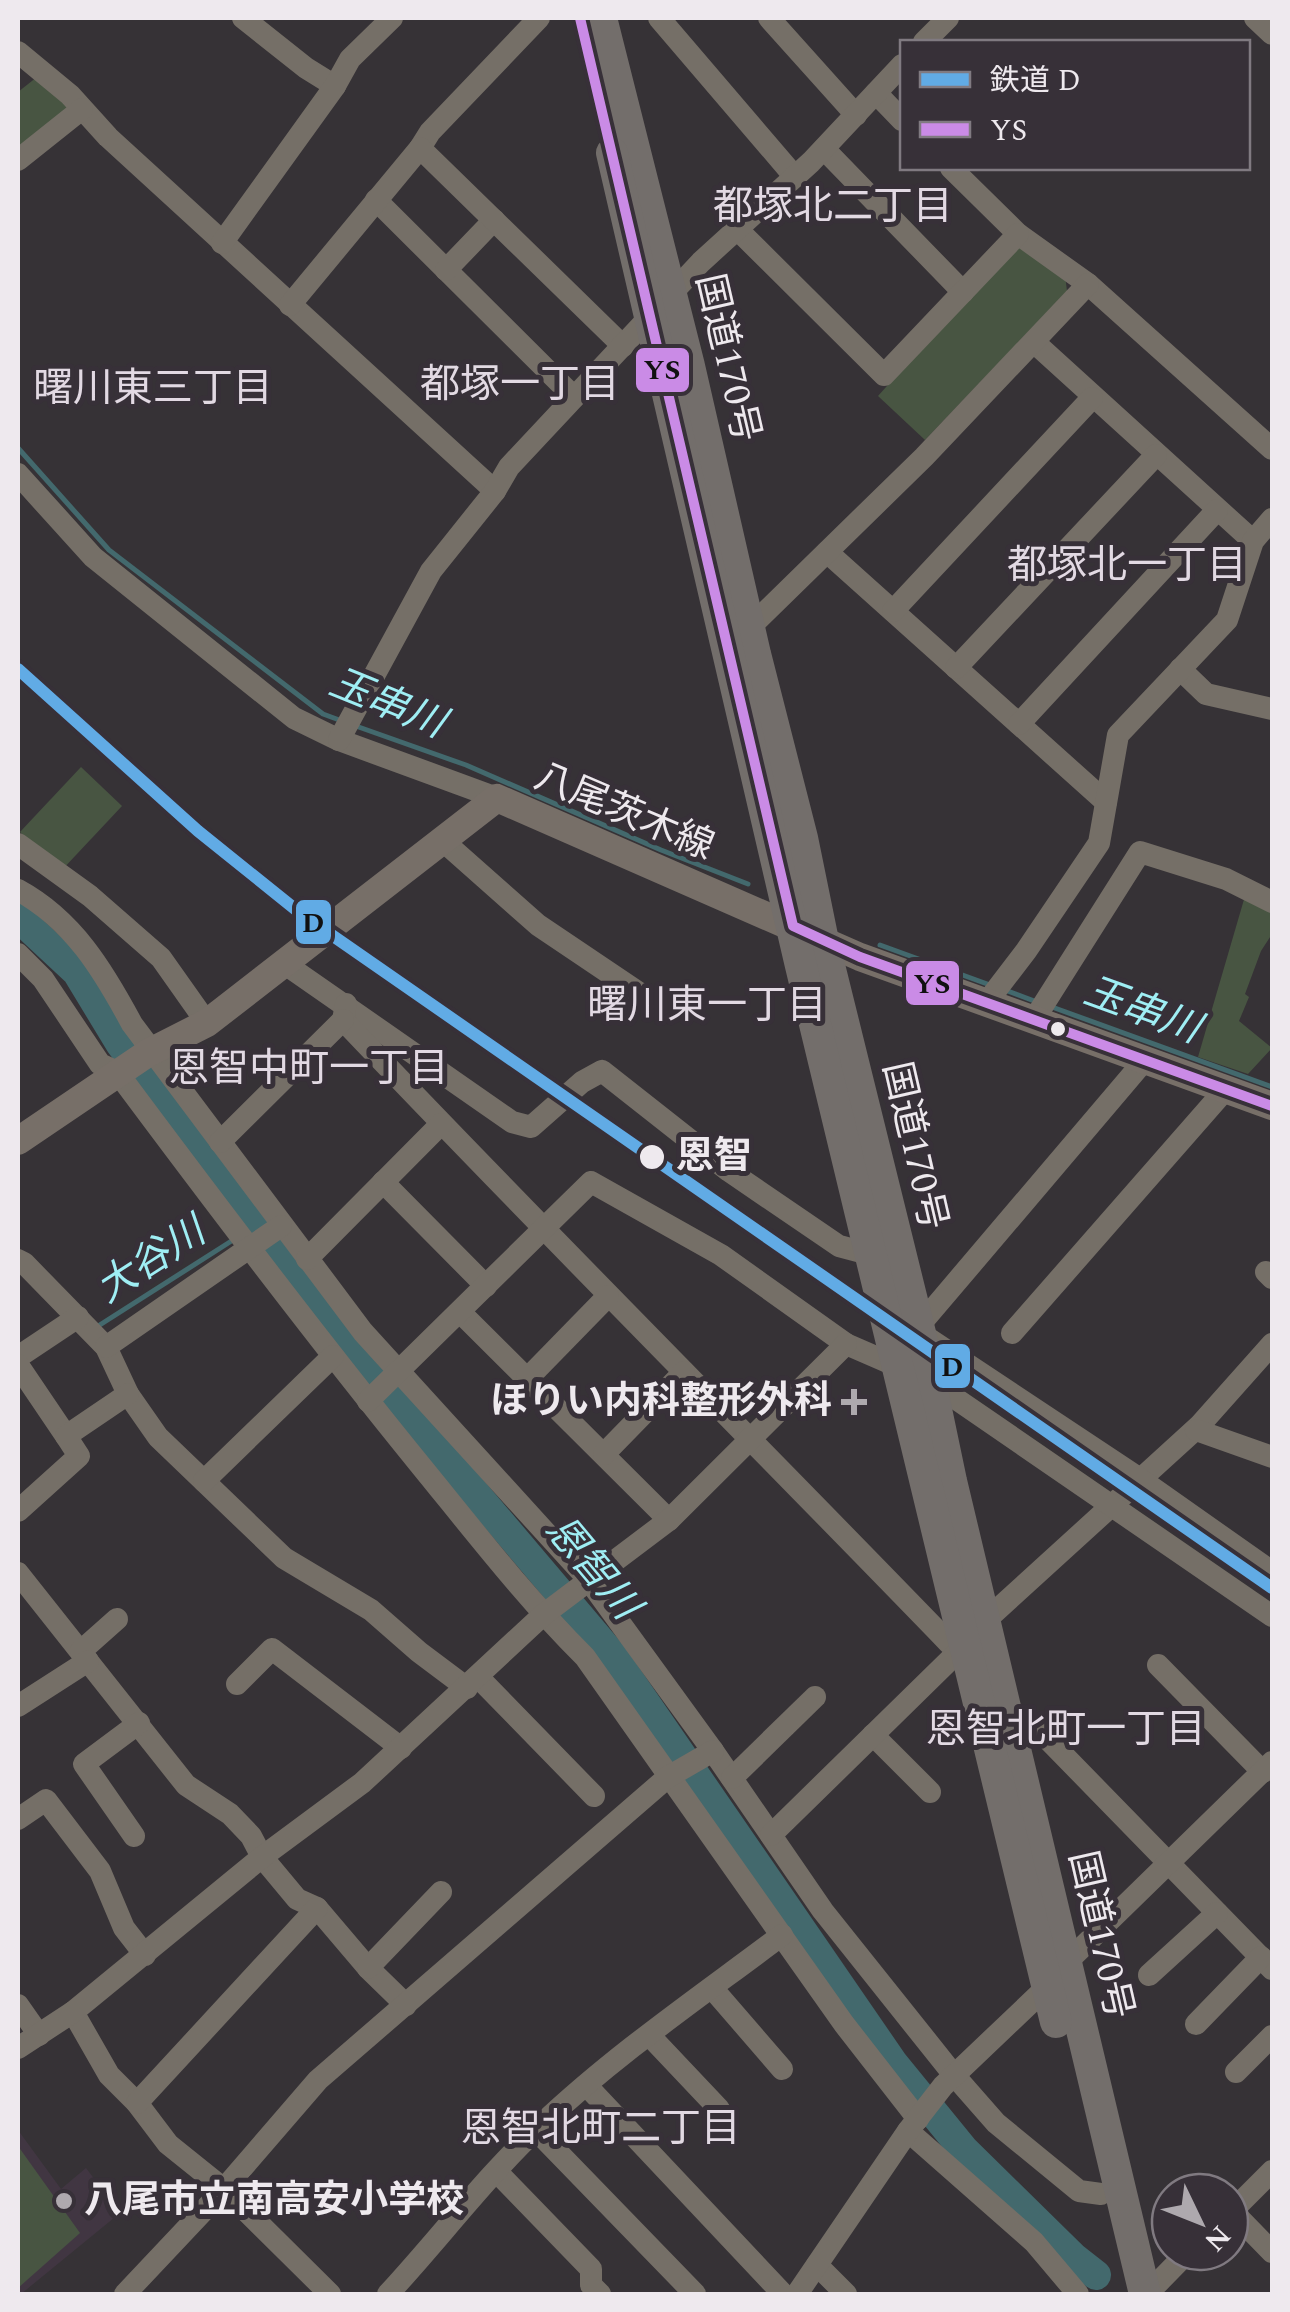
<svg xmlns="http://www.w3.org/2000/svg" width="1290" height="2312" viewBox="0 0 1290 2312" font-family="Spectral,'Noto Sans JP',serif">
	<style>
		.built { fill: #413642 }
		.green { fill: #485542 }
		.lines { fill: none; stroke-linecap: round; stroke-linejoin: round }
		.stream { stroke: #43696d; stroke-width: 5 }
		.river { stroke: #43696d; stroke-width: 30 }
		.minor { stroke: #756f67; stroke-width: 22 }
		.major { stroke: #776f68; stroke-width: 28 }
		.highway { stroke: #736e6b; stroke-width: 32 }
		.bus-1-casing { stroke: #373038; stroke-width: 18 }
		.bus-1 { stroke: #ca8be6; stroke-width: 10 }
		.rail-1-casing { stroke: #373038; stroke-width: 20 }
		.rail-1 { stroke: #61abe5; stroke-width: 12 }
		.bus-dot { fill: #eee9ee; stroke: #373038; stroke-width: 4 }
		.poi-dot { fill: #aea9ae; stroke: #373038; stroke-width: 4 }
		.labels { text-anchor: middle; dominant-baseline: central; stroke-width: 10; stroke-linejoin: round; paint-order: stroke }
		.street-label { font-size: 38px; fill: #eee9ee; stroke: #373038 }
		.stop-label { font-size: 38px; font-weight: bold; fill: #eee9ee; stroke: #373038; text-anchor: start }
		.poi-label { font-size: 38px; font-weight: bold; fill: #eee9ee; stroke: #373038; text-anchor: end }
		.neighbourhood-label { font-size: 40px; fill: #e2d9e3; stroke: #373038 }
		.water-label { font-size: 40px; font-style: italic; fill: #9feef4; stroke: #373038 }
		.line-badge { stroke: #373038; stroke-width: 4 }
		.pale-badge-label { font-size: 28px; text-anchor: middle; font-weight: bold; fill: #111 }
	</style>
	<rect width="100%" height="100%" fill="#363236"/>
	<path class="built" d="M 18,2130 L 61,2189 L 86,2168 L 120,2213 L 21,2294 L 18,2294 Z"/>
	<g class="green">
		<path d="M 37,77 L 72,106 L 40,133 L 18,146 L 18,92 Z"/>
		<path d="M 1025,243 L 1065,275 L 1067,291 L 925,440 L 878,396 L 1012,246 Z"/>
		<path d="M 81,767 L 122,806 L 61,871 L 20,832 Z"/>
		<path d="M 1245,896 L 1272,910 L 1272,934 L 1261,951 L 1245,994 L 1249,997 L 1239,1021 L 1272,1048 L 1248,1074 L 1198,1057 Z"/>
		<path d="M 18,2146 L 80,2233 L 18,2288 Z"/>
	</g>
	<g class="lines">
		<g class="stream">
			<path d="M 18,448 L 109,550 L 323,714 L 342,721"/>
			<path d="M 353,725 L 466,765 L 661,850 L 748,884"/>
			<path d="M 880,945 L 990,985"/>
			<path d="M 1005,990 L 1037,1002"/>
			<path d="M 1052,1007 L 1272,1087"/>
			<path d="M 95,1328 L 233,1240"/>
		</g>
		<path class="river" d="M 18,917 L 77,972 L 120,1043 L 255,1226 L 348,1343 L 613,1656 L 893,2063 L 964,2150 L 1073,2257 L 1096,2275"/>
		<g class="minor">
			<path d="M 243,18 L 306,68 L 335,86"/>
			<path d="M 659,18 L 795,177"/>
			<path d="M 769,18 L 856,115"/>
			<path d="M 1255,18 L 1272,34"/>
			<path d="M 924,42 L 948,18"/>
			<path d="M 18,52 L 70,95 L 108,137 L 495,491"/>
			<path d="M 876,93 L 902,120"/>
			<path d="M 420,148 L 430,132 L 539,18"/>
			<path d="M 824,149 L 963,292"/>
			<path d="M 18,160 L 82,109"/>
			<path d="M 951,168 L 1018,234 L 1088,284 L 1272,449"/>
			<path d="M 376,200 L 574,397"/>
			<path d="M 737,229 L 884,375 L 1018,234"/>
			<path d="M 222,243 L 335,86 L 350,59 L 392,18"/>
			<path d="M 446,270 L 494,220"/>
			<path d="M 290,305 L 420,148 L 623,346"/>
			<path d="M 1035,343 L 1253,541"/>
			<path d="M 18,474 L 93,557 L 294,718 L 339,740 L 497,798"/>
			<path d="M 827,552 L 1106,802"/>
			<path d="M 893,611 L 1092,398"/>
			<path d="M 749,628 L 924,457 L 1088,284"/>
			<path d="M 956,668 L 1156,455"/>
			<path d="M 1180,669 L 1206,694 L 1272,709"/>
			<path d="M 1019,724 L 1217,510"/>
			<path d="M 339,740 L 431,571 L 495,491 L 509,467 L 701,262 L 811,162 L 902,65"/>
			<path d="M 442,840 L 538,925 L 642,995"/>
			<path d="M 18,844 L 90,896 L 161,958 L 207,1023"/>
			<path d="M 18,890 C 73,920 103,970 132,1024 L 363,1332 L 588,1579 L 713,1751 L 823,1911 L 953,2074 L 996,2123 L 1079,2191 L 1101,2194"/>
			<path d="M 18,954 L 43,979 L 100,1064 L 117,1072 C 216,1205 316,1337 421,1466 C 474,1531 525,1597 585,1657 L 844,2024 L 918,2119"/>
			<path d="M 285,964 L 512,1122 L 531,1127 L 582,1082 L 602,1071 L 729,1171 L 839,1246 L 873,1255 L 882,1254"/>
			<path d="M 987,1002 L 1026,951 L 1099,843 L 1118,735 L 1227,620 L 1253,541 L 1272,519"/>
			<path d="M 346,1004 L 343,1020 C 542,1230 748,1435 949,1643 L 964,1640 L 1199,1426 L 1272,1344"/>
			<path d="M 1035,1018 L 1140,852 L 1226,879 L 1272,902"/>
			<path d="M 220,1142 L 343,1020"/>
			<path d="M 383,1182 L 486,1286"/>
			<path d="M 307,1259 L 441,1124"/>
			<path d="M 18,1260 L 24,1263 L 106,1347 L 128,1394 L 158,1437 L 284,1558 L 371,1610 L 419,1652 L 467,1688"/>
			<path d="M 1266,1272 L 1272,1278"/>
			<path d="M 460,1312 L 669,1520"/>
			<path d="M 918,1327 L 1144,1061"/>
			<path d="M 920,1333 L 1140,1479 L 1272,1572"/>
			<path d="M 1012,1333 L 1225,1090"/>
			<path d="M 106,1347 L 281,1226"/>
			<path d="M 18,1357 L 78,1317"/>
			<path d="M 18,1365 L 66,1436"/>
			<path d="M 527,1379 L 608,1296"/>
			<path d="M 930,1381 L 1272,1616"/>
			<path d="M 368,1401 L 591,1182 L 721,1255 L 846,1344 L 899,1367"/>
			<path d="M 1196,1430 L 1272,1457"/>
			<path d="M 604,1454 L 684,1372"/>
			<path d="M 204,1481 L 333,1356"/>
			<path d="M 18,1511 L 79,1456 L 66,1436 L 128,1394"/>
			<path d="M 18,1573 L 186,1785 L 230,1814 L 251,1836 L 262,1857 L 297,1899 L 317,1908 L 368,1968 L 406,2005"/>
			<path d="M 81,1651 L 117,1619"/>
			<path d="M 1158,1665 L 1263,1772"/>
			<path d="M 478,1677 L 594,1796"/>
			<path d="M 237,1684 L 272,1649 L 401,1748"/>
			<path d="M 18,1706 L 88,1661"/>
			<path d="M 1007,1715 L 1034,1725 L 1272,1969"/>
			<path d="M 873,1735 L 930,1792"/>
			<path d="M 732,1778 L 815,1697"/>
			<path d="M 18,1819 L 46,1800 L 100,1871 L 124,1928 L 145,1955"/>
			<path d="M 771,1835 L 965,1645"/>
			<path d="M 134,1836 L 84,1764 L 139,1723"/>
			<path d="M 1066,1963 L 1272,1762"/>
			<path d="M 368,1968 L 441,1892"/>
			<path d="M 1149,1975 L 1217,1913"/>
			<path d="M 712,1988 L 782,2069"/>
			<path d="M 18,2005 L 39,2035"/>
			<path d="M 73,2012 L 109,2075 L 137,2103 L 168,2144 L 224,2189 L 330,2294"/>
			<path d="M 1196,2024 L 1261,1957"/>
			<path d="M 649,2035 L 719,2109"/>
			<path d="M 18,2048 L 73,2012 L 262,1857 L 362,1783 L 543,1615 L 669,1520 L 846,1344"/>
			<path d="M 1236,2072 L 1272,2036"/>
			<path d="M 587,2086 L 783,2294"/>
			<path d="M 137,2103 L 317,1908"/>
			<path d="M 536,2130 L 695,2294"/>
			<path d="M 908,2131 L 1034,2242 L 1078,2294"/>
			<path d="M 497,2172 L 591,2269 L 591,2285 L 600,2294"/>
			<path d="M 1232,2211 L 1272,2252"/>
			<path d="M 1230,2213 L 1272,2171"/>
			<path d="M 817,2265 L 846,2294"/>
			<path d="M 125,2294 L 224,2189 L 318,2080 L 668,1777 L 713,1751"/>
			<path d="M 388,2294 C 440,2238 486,2176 542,2124 C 616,2054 701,1996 782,1935"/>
			<path d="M 797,2294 L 908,2131 L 943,2086 L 1048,1986"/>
			<path d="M 1147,2294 L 1188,2252"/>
		</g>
		<path class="major" d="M 18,1141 L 148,1053 L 207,1023 L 497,798 L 860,957 L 1272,1106"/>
		<g class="highway">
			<path d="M 601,18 L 689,366 L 755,654 L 802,838 L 823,941 L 920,1333 L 951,1481 L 1145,2294"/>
			<path d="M 612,153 L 801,966 L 1056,2022"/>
		</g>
		<g class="bus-1-casing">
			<path id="bus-1" d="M 580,18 L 793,926 L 860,957 L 1272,1106"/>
		</g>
		<use href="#bus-1" class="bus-1"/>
		<g class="rail-1-casing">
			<path id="rail-1" d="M 18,669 L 198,831 L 300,913 L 1272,1588"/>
		</g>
		<use href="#rail-1" class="rail-1"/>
	</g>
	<g class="bus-dot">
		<circle cx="1058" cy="1029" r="9"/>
		<circle cx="652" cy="1157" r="14"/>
	</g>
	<g class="poi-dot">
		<path d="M849 1387h10v10h10v10h-10v10h-10v-10h-10v-10h10z"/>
		<circle cx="64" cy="2201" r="10"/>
	</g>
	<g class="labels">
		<g class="street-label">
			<text transform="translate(727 358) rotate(77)">国道170号</text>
			<text transform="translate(624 812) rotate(23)">八尾茨木線</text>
			<text transform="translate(914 1146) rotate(77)">国道170号</text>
			<text transform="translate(1100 1935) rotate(77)">国道170号</text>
		</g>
		<g class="stop-label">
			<text x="676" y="1157">恩智</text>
		</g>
		<g class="poi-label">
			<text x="832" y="1402">ほりい内科整形外科</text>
			<text x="84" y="2201" text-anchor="start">八尾市立南高安小学校</text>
		</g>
		<g class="neighbourhood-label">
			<text x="833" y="207">都塚北二丁目</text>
			<text x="520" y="385">都塚一丁目</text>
			<text x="153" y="389">曙川東三丁目</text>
			<text x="1127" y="566">都塚北一丁目</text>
			<text x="707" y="1006">曙川東一丁目</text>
			<text x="309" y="1069">恩智中町一丁目</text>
			<text x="1066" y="1730">恩智北町一丁目</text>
			<text x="601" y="2129">恩智北町二丁目</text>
		</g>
		<g class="water-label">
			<text transform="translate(387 704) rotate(22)">玉串川</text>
			<text transform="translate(1142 1011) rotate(20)">玉串川</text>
			<text transform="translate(151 1261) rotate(-33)">大谷川</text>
			<text transform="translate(592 1568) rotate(50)">恩智川</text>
		</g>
	</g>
	<g class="line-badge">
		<rect x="634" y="346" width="57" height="48" rx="10" fill="#ca8be6"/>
		<rect x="294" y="898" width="39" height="48" rx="10" fill="#61abe5"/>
		<rect x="904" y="959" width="57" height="48" rx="10" fill="#ca8be6"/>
		<rect x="933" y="1342" width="39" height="48" rx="10" fill="#61abe5"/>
	</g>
	<g class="pale-badge-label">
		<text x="662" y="379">YS</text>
		<text x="313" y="932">D</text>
		<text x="932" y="993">YS</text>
		<text x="952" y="1376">D</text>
	</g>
	<rect width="1290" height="2312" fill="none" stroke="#eee9ee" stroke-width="40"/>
	<rect x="900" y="40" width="350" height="130" fill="#373038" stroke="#807a81" stroke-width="2.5"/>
	<rect x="920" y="72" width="50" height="15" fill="#61abe5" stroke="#807a81" stroke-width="2.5"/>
	<text x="990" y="90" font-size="30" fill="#eee9ee">鉄道 D</text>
	<rect x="920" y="122" width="50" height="15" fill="#ca8be6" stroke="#807a81" stroke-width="2.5"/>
	<text x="990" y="140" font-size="30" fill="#eee9ee">YS</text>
	<g transform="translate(1200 2222) rotate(133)"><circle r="48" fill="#373038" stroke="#807a81" stroke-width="2.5"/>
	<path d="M0-8L18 38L0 25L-18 38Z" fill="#aea9ae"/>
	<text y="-15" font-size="28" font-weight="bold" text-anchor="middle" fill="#eee9ee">N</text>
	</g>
</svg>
